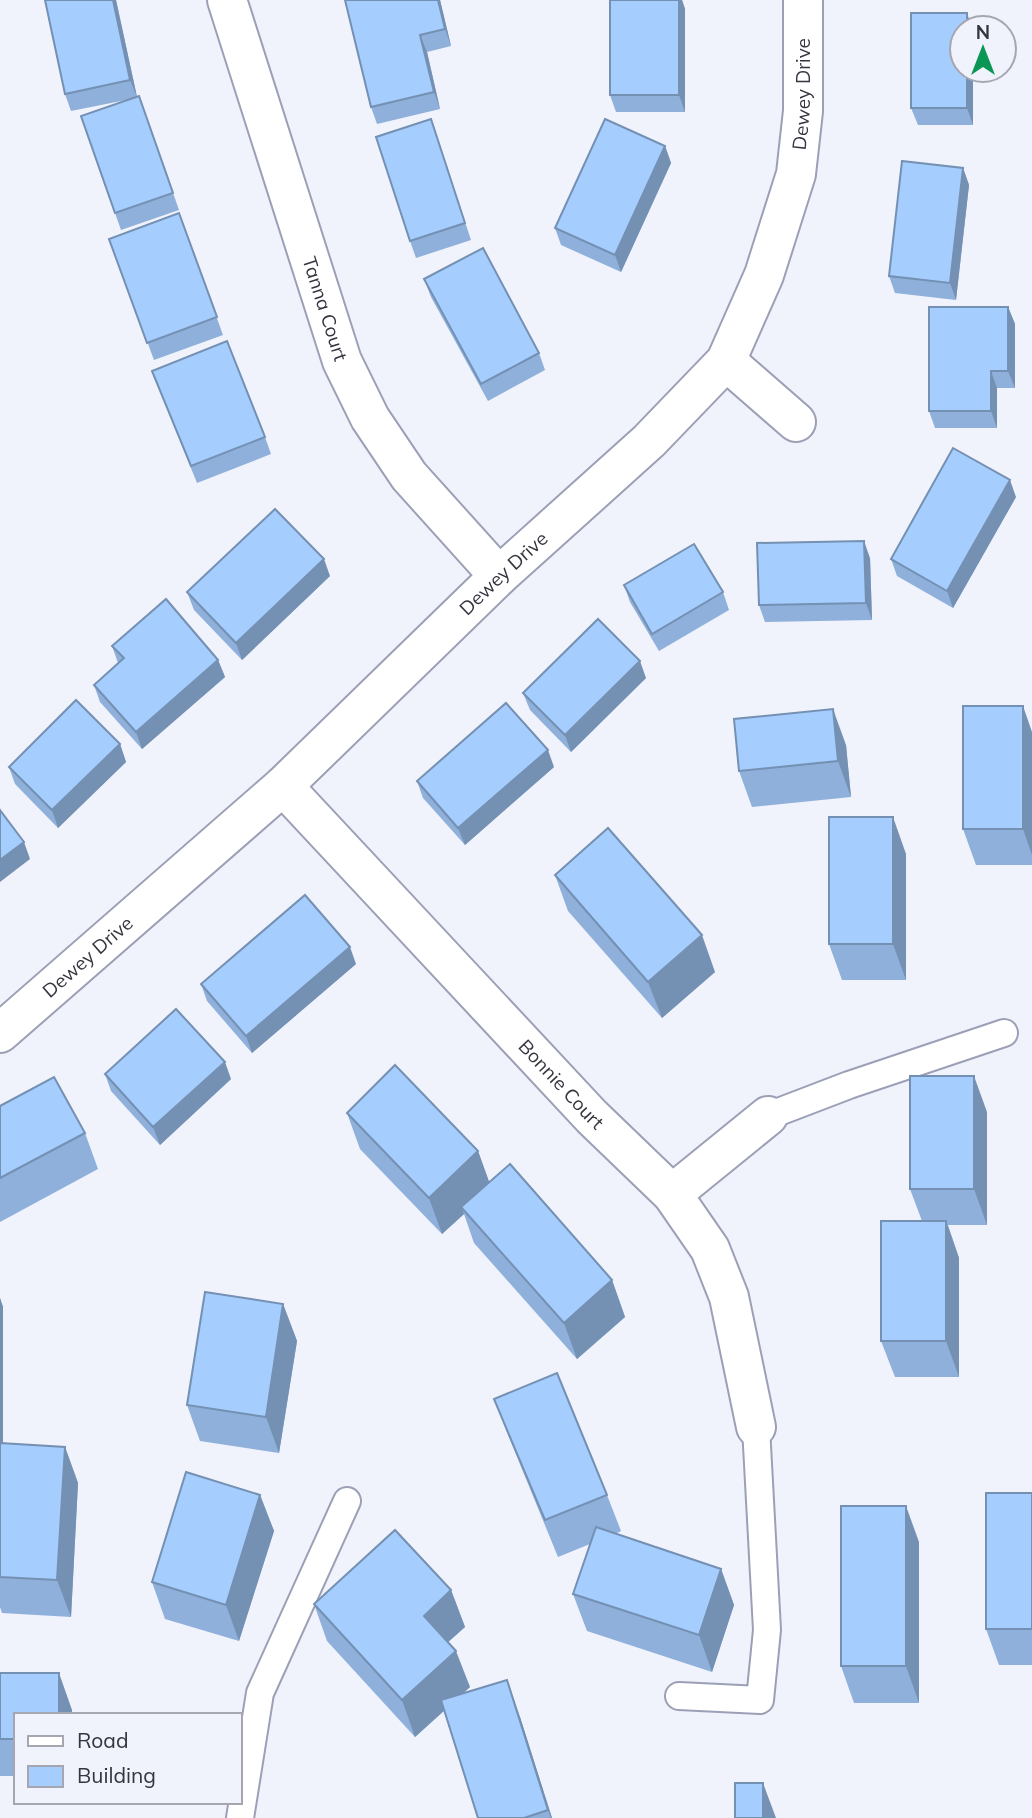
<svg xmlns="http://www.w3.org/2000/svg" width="1032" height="1818" viewBox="0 0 1032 1818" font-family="Mulish,sans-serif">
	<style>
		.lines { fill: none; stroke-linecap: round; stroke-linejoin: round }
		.lane-casing { stroke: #9ca0b6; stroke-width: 30 }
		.street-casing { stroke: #9ca0b6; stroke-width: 42 }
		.lane { stroke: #fff; stroke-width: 26 }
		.street { stroke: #fff; stroke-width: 38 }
		.wall { fill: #8eb0da }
		.shaded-wall { fill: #7490b2 }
		.building { fill: #a5cdfe; stroke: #7490b2; stroke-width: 2 }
		.labels { text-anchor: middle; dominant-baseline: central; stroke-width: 6; stroke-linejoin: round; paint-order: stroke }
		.street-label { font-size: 19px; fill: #34353f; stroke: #f0f2fc }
	</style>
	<rect width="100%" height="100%" fill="#f0f2fc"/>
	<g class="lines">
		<g class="lane-casing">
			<g id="lane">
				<path d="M 768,1116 L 849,1085 L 1004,1033"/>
				<path d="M 679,1696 L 760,1700 L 767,1630 L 756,1427"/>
				<path d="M 240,1818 L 260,1693 L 347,1501"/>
			</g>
		</g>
		<g class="street-casing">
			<g id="street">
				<path id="s1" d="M 227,0 L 342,361 L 370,418 L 409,476 L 499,576"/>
				<path d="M 726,361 L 796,422"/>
				<path id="s2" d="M 283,786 L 592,1117 L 672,1194 L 710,1249 L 729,1297 L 756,1427"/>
				<path id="s3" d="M 0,1033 L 283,786 L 499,576 L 649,441 L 726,361 L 764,275 L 796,174 L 803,111 L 803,0"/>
				<path d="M 672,1194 L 768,1116"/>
			</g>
		</g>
		<use href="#lane" class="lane"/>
		<use href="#street" class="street"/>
	</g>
	<g class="wall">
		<path d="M 116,0 L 137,97 L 139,96 L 179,210 L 121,230 L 81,116 L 131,99 L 71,111 L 65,94 Z"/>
		<path d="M 440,0 L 451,46 L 427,52 L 440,109 L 377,124 L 371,107 Z"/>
		<path d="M 610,0 L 682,0 L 685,9 L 685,112 L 616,112 L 610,95 Z"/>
		<path d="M 973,70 L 973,125 L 918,125 L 911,108 Z"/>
		<path d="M 431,119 L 471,240 L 416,258 L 410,241 Z"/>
		<path d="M 665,146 L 671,163 L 621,272 L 561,245 L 555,228 Z"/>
		<path d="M 963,168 L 969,185 L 956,300 L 895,293 L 889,276 Z"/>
		<path d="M 179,213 L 223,335 L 154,360 L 109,239 Z"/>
		<path d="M 424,279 L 539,353 L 545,370 L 488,401 L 431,297 Z"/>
		<path d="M 1008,307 L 1015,324 L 1015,388 L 997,388 L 997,428 L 935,428 L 929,411 Z"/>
		<path d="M 152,371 L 265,437 L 271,454 L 197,483 Z"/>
		<path d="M 1016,497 L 953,608 L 897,576 L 891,559 Z"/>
		<path d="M 870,558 L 872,620 L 765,622 L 759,605 Z"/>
		<path d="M 330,576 L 242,660 L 194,610 L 187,592 Z"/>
		<path d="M 624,585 L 723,592 L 729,610 L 659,651 L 630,602 Z"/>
		<path d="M 112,646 L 218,660 L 225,677 L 142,749 L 100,702 L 94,685 L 118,663 Z"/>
		<path d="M 646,678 L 571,752 L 530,710 L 523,693 Z"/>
		<path d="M 1032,732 L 1032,865 L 976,865 L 963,829 Z"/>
		<path d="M 120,744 L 126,762 L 58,828 L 15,784 L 9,767 Z"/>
		<path d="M 846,745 L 851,797 L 752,807 L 739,771 Z"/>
		<path d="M 554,767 L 465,845 L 423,798 L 417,781 Z"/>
		<path d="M 906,854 L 906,980 L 842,980 L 829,944 Z"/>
		<path d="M 555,875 L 715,972 L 662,1018 L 568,911 Z"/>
		<path d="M 356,964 L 252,1053 L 207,1001 L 201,984 Z"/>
		<path d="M 105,1074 L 231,1079 L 160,1145 L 111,1091 Z"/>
		<path d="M 0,1106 L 85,1133 L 98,1169 L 0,1222 Z"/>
		<path d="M 987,1112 L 987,1225 L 948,1225 L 959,1258 L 959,1377 L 895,1377 L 881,1341 L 922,1221 L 910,1189 Z"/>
		<path d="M 347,1113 L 478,1151 L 489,1182 L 612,1280 L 625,1317 L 577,1359 L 474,1243 L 464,1214 L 442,1234 L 360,1149 Z"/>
		<path d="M 0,1298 L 3,1307 L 3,1443 L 65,1447 L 78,1483 L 71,1617 L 2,1613 L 0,1607 Z"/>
		<path d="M 283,1304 L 297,1341 L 279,1453 L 200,1441 L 187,1405 Z"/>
		<path d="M 494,1399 L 607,1495 L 621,1531 L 615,1534 L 721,1569 L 734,1605 L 712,1672 L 587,1631 L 573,1594 L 590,1544 L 558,1557 L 508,1435 Z"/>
		<path d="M 1032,1493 L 1032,1665 L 999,1665 L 986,1629 Z"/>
		<path d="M 260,1495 L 274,1531 L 239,1641 L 165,1619 L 152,1582 Z"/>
		<path d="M 919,1542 L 919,1703 L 854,1703 L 841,1666 Z"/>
		<path d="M 451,1590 L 465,1627 L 448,1642 L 470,1687 L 462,1694 L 520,1717 L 552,1818 L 478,1818 L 444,1711 L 415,1737 L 327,1641 L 314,1604 Z"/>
		<path d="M 0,1673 L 72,1710 L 72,1715 L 16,1715 L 16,1776 L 0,1776 Z"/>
	</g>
	<g class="shaded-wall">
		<path d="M 113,0 L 116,0 L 137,97 L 130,80 Z"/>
		<path d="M 438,0 L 440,0 L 451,46 L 445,29 Z"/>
		<path d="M 679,0 L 682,0 L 685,9 L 685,112 L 679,95 Z"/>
		<path d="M 967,13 L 972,28 L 967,28 Z"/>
		<path d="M 420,35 L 427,52 L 440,109 L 434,92 Z"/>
		<path d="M 967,70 L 973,70 L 973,125 L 967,108 Z"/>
		<path d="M 665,146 L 671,163 L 621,272 L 615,255 Z"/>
		<path d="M 963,168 L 969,185 L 956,300 L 950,283 Z"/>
		<path d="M 1008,307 L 1015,324 L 1015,388 L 1008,371 Z"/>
		<path d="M 991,371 L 997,388 L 997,428 L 991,411 Z"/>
		<path d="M 1010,480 L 1016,497 L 953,608 L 947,591 Z"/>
		<path d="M 864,541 L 870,558 L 872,620 L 866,603 Z"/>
		<path d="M 324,559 L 330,576 L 242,660 L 236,643 Z"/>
		<path d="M 218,660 L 225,677 L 142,749 L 136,732 Z"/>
		<path d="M 640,661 L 646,678 L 571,752 L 565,735 Z"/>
		<path d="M 1023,706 L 1032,732 L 1032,855 L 1023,829 Z"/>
		<path d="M 833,709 L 846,745 L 851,797 L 838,761 Z"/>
		<path d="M 120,744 L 126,762 L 58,828 L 52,810 Z"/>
		<path d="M 548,750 L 554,767 L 465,845 L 458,828 Z"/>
		<path d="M 893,817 L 906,854 L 906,980 L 893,944 Z"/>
		<path d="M 24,842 L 30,859 L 0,882 L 0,860 Z"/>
		<path d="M 702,935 L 715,972 L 662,1018 L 648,982 Z"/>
		<path d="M 350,947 L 356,964 L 252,1053 L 246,1036 Z"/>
		<path d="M 225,1062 L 231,1079 L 160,1145 L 153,1127 Z"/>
		<path d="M 974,1076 L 987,1112 L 987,1225 L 974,1189 Z"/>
		<path d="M 478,1151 L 491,1187 L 461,1207 L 464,1214 L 442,1234 L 429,1198 Z"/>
		<path d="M 946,1221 L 959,1258 L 959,1377 L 946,1341 Z"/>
		<path d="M 612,1280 L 625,1317 L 577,1359 L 564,1323 Z"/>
		<path d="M 0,1298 L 3,1307 L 3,1455 L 0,1446 Z"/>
		<path d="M 283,1304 L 297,1341 L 279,1453 L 266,1417 Z"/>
		<path d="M 65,1447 L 78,1483 L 71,1617 L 57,1580 Z"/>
		<path d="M 260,1495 L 274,1531 L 239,1641 L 226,1605 Z"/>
		<path d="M 906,1506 L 919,1542 L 919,1703 L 906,1666 Z"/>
		<path d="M 721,1569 L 734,1605 L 712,1672 L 699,1635 Z"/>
		<path d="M 451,1590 L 465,1627 L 437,1652 L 424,1616 Z"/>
		<path d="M 456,1651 L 470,1687 L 415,1737 L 402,1700 Z"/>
		<path d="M 59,1673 L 72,1710 L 72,1715 L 59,1715 Z"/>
		<path d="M 507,1680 L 520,1717 L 552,1818 L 551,1818 L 548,1810 Z"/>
		<path d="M 763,1783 L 776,1818 L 763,1818 Z"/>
	</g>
	<g class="building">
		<path d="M 45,0 L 113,0 L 130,80 L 65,94 Z"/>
		<path d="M 345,0 L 438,0 L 445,29 L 420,35 L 434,92 L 371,107 Z"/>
		<rect x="610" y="0" width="69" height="95"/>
		<path d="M 911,13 L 967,13 L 967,28 L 962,28 L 962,70 L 967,70 L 967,108 L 911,108 Z"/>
		<path d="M 139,96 L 173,193 L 115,213 L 81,116 Z"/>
		<path d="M 431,119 L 465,223 L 410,241 L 376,137 Z"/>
		<path d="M 605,119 L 665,146 L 615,255 L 555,228 Z"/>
		<path d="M 902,161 L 963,168 L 950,283 L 889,276 Z"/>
		<path d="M 179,213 L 217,317 L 147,343 L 109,239 Z"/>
		<path d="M 483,248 L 539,353 L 481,384 L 424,279 Z"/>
		<path d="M 929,307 L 1008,307 L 1008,371 L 991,371 L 991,411 L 929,411 Z"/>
		<path d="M 227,341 L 265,437 L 191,466 L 152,371 Z"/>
		<path d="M 953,448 L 1010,480 L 947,591 L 891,559 Z"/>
		<path d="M 275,509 L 324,559 L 236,643 L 187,592 Z"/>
		<path d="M 864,541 L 866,603 L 759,605 L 757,543 Z"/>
		<path d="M 694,544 L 723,592 L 652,634 L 624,585 Z"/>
		<path d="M 166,599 L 218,660 L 136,732 L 94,685 L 124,658 L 112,646 Z"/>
		<path d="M 598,619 L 640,661 L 565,735 L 523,693 Z"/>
		<path d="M 76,700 L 120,744 L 52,810 L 9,767 Z"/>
		<path d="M 506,703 L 548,750 L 458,828 L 417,781 Z"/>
		<rect x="963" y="706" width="60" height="123"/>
		<path d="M 833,709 L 838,761 L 739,771 L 734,719 Z"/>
		<path d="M 0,810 L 24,842 L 0,860 Z"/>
		<rect x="829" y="817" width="64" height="127"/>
		<path d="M 608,828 L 702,935 L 648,982 L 555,875 Z"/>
		<path d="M 305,895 L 350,947 L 246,1036 L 201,984 Z"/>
		<path d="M 176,1009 L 225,1062 L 153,1127 L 105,1074 Z"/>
		<path d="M 395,1065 L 478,1151 L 429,1198 L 347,1113 Z"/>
		<rect x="910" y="1076" width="64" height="113"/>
		<path d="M 54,1077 L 85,1133 L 0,1178 L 0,1106 Z"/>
		<path d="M 510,1164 L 612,1280 L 564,1323 L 461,1207 Z"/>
		<rect x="881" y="1221" width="65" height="120"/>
		<path d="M 205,1292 L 283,1304 L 266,1417 L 187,1405 Z"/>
		<path d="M 557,1373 L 607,1495 L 545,1520 L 494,1399 Z"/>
		<path d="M 0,1443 L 65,1447 L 57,1580 L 0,1577 Z"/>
		<path d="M 186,1472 L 260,1495 L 226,1605 L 152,1582 Z"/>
		<rect x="986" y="1493" width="46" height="136"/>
		<rect x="841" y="1506" width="65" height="160"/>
		<path d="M 596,1527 L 721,1569 L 699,1635 L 573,1594 Z"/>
		<path d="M 395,1530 L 451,1590 L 424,1616 L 456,1651 L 402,1700 L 314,1604 Z"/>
		<path d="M 0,1673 L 59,1673 L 59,1715 L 16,1715 L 16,1739 L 0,1739 Z"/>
		<path d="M 507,1680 L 548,1810 L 524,1818 L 478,1818 L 441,1700 Z"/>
		<rect x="735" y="1783" width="28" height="35"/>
	</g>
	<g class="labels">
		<g class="street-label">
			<text stroke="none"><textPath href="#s3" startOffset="1270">Dewey Drive</textPath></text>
			<text stroke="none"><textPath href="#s1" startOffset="324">Tanna Court</textPath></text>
			<text stroke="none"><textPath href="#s3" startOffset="682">Dewey Drive</textPath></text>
			<text stroke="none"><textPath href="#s3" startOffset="116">Dewey Drive</textPath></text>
			<text stroke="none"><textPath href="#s2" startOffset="408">Bonnie Court</textPath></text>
		</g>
	</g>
	<rect x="14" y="1713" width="228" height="91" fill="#f0f2fc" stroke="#a5a6b0" stroke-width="2"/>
	<rect x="28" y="1736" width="35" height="10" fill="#ffffff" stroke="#a5a6b0" stroke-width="2"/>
	<text x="77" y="1748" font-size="21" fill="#34353f">Road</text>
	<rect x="28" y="1766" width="35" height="21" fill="#a5cdfe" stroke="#a5a6b0" stroke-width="2"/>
	<text x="77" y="1783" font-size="21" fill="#34353f">Building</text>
	<g transform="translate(983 49)"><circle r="33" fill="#f0f2fc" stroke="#a5a6b0" stroke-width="2"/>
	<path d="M0-5L12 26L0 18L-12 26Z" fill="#0c9656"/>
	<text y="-10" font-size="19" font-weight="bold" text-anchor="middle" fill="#34353f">N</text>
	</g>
</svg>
